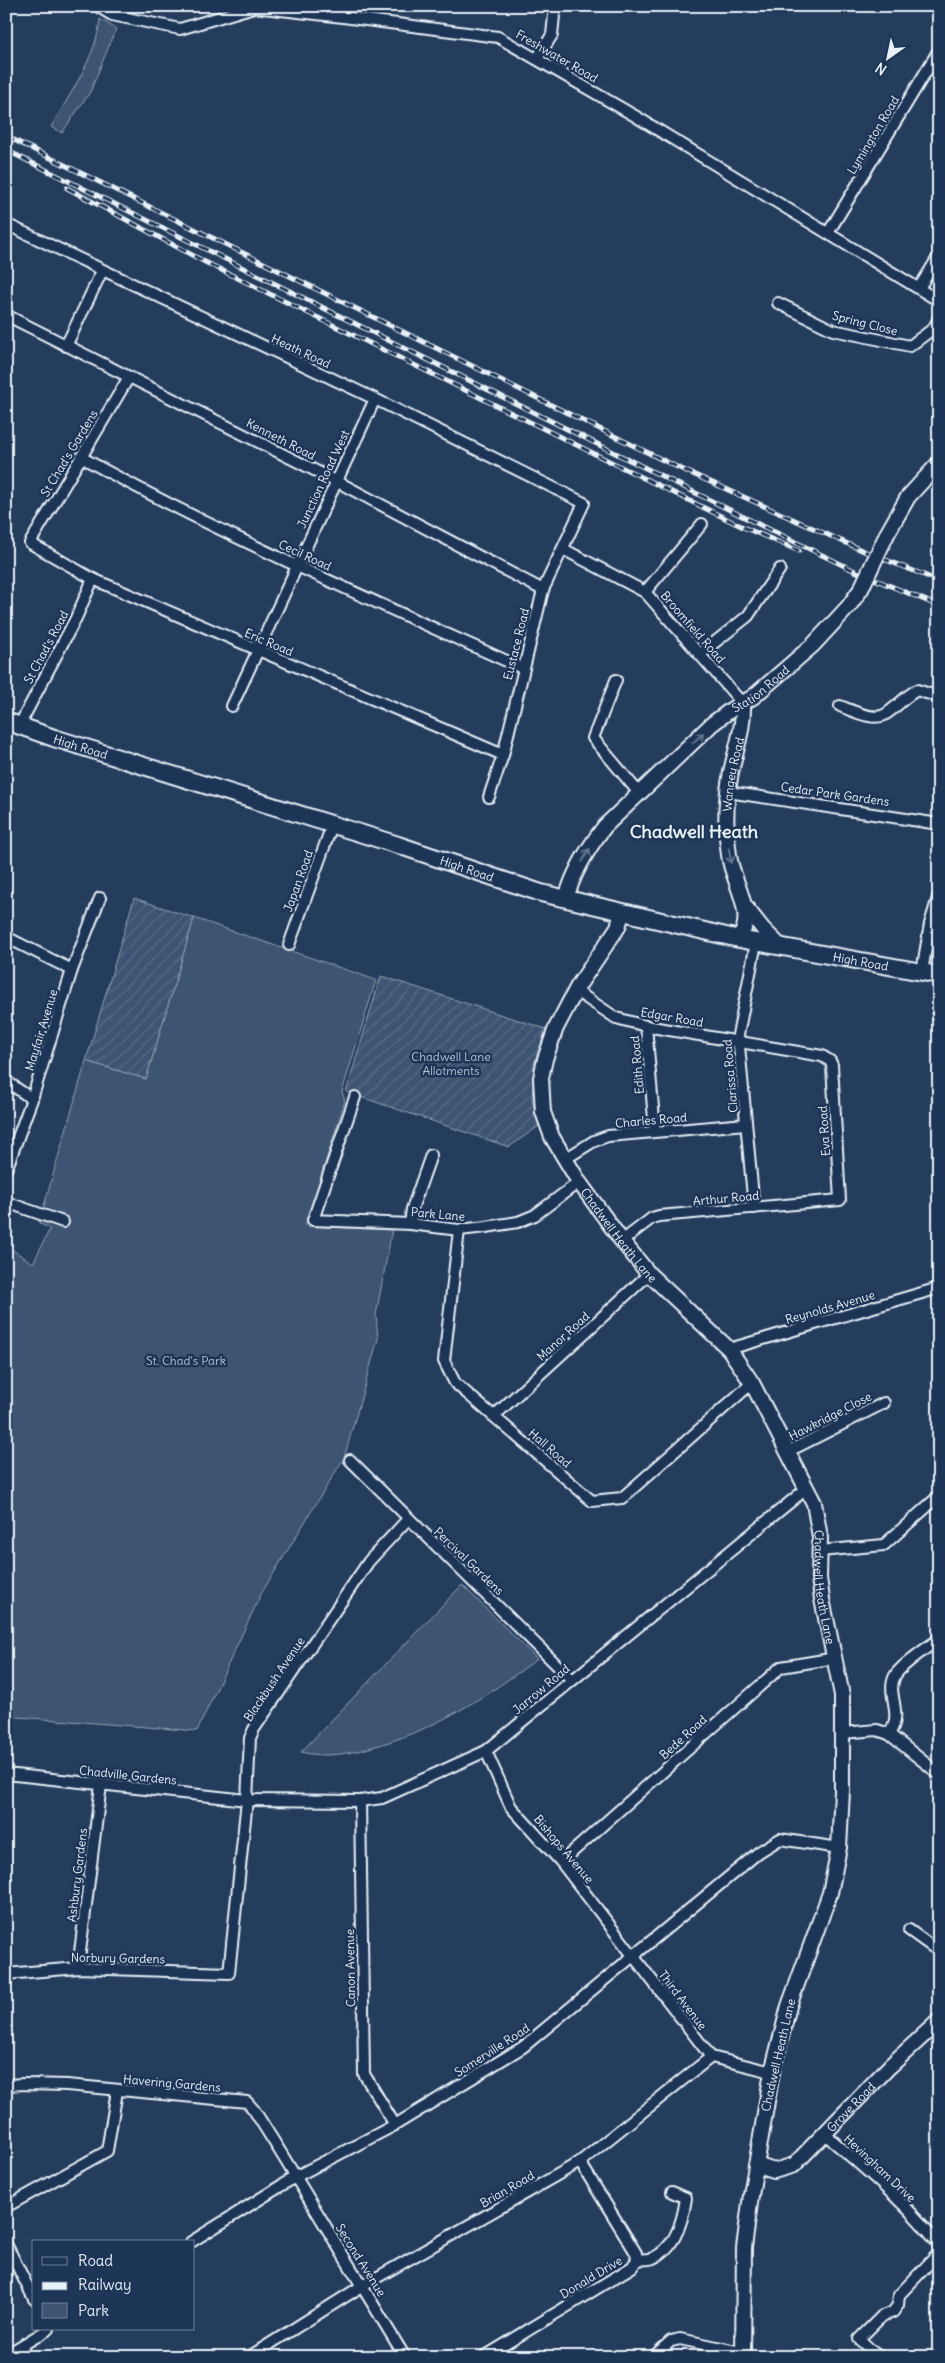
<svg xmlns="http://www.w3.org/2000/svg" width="945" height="2363" viewBox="0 0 945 2363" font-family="Delius,sans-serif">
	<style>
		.green { fill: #3e5472; stroke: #93a2b5 }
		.garden { fill: url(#garden-furrows); stroke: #93a2b5 }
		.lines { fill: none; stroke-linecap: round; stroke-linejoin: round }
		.minor-casing { stroke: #e8f1f8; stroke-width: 14 }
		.tertiary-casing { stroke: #e8f1f8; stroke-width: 18 }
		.primary-casing { stroke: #e8f1f8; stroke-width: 20 }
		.minor { stroke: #1d3557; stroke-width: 10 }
		.tertiary { stroke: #1d3557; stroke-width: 14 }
		.primary { stroke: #1d3557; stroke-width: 16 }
		.rail-casing { stroke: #e8f1f8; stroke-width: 5 }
		.rail { stroke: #1d3557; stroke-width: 3; stroke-dasharray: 9; stroke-linecap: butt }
		.tertiary-bridge-casing { stroke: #e8f1f8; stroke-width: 18; stroke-linecap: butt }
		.tertiary-bridge { stroke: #1d3557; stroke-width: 14 }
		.oneway { stroke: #64778f }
		.labels { text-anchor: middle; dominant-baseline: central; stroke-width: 5; stroke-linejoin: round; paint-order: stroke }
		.street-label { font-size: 12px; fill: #e8f1f8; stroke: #1d3557 }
		.park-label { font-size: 12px; fill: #b5c2d0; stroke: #1d3557 }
		.district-label { font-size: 18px; font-weight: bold; fill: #e8f1f8; stroke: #1d3557 }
	</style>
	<defs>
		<pattern id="garden-furrows" width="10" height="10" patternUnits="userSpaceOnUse" patternTransform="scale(1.25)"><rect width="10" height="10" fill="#3e5472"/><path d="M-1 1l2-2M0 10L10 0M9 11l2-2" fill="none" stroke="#5a6d87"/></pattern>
	</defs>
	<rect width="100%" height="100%" fill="#253d5d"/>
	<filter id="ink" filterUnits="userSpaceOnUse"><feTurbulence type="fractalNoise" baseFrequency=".02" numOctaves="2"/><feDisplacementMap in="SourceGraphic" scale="10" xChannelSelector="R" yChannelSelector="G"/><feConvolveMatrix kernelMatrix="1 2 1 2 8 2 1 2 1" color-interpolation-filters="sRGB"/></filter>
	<g filter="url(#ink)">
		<g class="green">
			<path d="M 100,19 L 116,29 L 90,92 L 62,133 L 51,127 C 69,95 97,56 100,19 Z"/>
			<path d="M 194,918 L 376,980 L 342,1092 L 345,1101 L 305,1226 L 392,1230 L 376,1315 L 378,1339 L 344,1458 L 261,1594 L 197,1731 L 6,1716 L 6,1246 L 33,1263 L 50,1229 L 39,1223 L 86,1061 L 146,1079 Z"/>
			<path d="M 462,1585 L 537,1659 C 484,1698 433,1731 369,1748 C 347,1754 324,1758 301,1752 Z"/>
		</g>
		<g class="garden">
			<path d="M 134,898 L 194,918 L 146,1079 L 86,1061 Z"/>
			<path d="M 381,976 L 546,1029 L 534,1064 L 532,1099 L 539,1126 L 509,1147 L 346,1092 Z"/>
		</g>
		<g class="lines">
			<g class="minor-casing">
				<g id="minor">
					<path d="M 97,6 L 112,15 L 180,29 L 254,7 L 343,17 L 498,37 L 635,116 L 939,301"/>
					<path d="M 537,59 L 552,35 L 555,6"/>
					<path d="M 6,224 L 375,399 L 584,503 L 543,590 L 503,755 L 489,797"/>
					<path d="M 828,233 L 939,50"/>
					<path d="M 919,288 L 939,256"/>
					<path d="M 778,303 L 833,330 L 910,346 L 934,328 L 939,318"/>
					<path d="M 6,315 L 336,481 L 543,590"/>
					<path d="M 66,346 L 102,271"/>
					<path d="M 129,377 L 30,543 L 93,579 L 503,755"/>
					<path d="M 81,457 C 223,536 374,601 522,668"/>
					<path d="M 563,549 L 645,592 L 743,704"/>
					<path d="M 645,592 L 702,524"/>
					<path d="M 700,654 L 748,616 L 780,569"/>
					<path d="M 616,680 L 593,738 L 639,793"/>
					<path d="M 232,706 L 375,399"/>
					<path d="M 840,706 C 851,710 874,722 886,714 C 897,707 904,697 917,690 L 939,697"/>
					<path d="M 19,726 L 76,618 L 93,579"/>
					<path d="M 728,792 L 939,824"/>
					<path d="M 6,937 L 72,970"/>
					<path d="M 289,945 L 332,825"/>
					<path d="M 922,972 L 930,924 L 939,894"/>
					<path d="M 576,991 L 616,1018 L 646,1026 L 822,1056 L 830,1061 L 832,1065 L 840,1200 L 659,1216 L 652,1218 L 622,1241"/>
					<path d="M 646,1026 L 655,1131"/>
					<path d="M 6,1081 L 32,1099"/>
					<path d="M 355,1097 L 313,1220 L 410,1224 L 459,1230 L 486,1227 L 518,1222 L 535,1215 L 579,1182"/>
					<path d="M 565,1159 L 594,1141 L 608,1136 L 746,1124"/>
					<path d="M 6,1170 L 32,1099 L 72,970 L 100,898"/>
					<path d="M 6,1202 L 63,1222"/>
					<path d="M 754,1208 L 738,1035 L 756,943"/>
					<path d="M 410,1224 L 412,1209 L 431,1155"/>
					<path d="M 459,1230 L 444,1361 L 455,1383 L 592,1501 L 622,1498 L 752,1383"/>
					<path d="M 729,1349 L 939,1288"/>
					<path d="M 494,1416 L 649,1274"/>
					<path d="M 787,1452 L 884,1403"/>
					<path d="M 350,1460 L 571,1679"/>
					<path d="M 820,1551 L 884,1545 L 939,1496"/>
					<path d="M 843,1733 L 877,1730 L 889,1734 C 905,1712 884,1693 896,1674 C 905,1662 927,1648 939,1639"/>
					<path d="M 889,1734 L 939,1774"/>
					<path d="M 486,1751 L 511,1807 L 561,1862 L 711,2057"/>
					<path d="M 6,1774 L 247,1800 L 360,1801 L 382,1798 L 486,1751 L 806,1489"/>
					<path d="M 360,1801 L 364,2074 L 395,2125"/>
					<path d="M 561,1862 L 781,1667 L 836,1658"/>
					<path d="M 909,1930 L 934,1948 L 939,1942"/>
					<path d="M 78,1968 L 101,1785"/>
					<path d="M 6,1974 L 78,1968 L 229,1973 L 247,1800 L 250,1738 L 254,1729 L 369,1561 L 408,1519"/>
					<path d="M 6,2085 L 25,2084 L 67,2085 L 247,2102 L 254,2110 L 281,2153 L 405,2357"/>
					<path d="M 824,2133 C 863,2168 907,2203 939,2245"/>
					<path d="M 6,2207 L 107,2151 L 117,2091"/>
					<path d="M 191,2242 L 295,2177 L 395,2125 L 523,2047 L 759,1852 L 780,1839 L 839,1848"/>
					<path d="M 6,2244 L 34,2299"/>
					<path d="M 637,2260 C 641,2259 648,2260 653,2258 C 676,2248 683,2220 686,2198 L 672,2192"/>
					<path d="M 6,2355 L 49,2329"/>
					<path d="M 249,2357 L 362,2286 L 580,2162 L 711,2057 L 772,2072"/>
					<path d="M 484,2357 L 632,2267 L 637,2260 L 636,2253 L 580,2162"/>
					<path d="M 653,2357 L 671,2341 L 680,2339 L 745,2353"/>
					<path d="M 881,2357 L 874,2353 L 859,2339 L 882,2316 L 893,2312 L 898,2305 L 899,2295 L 939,2253"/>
				</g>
			</g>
			<g class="tertiary-casing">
				<g id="tertiary">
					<path d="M 887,534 L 908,497 L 939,463"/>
					<path id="s1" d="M 566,899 C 573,873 588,848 605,826 L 712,724 L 732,709 L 753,697 L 813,645 L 849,606 L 861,589"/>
					<path d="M 744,905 L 763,929 L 781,947"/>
					<path id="s2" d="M 622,913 L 618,927 L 578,986 L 556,1028 L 545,1059 L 541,1078 L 543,1112 L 552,1137 L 579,1182 L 622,1241 L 649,1274 L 729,1349 L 752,1383 L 814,1503 L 820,1537 L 819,1578 L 822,1599 L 842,1695 L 842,1791 L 839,1848 L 830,1893 L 789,2006 L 772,2072 L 751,2195 L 744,2248 L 743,2357"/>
					<path id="s3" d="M 739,939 C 757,913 732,882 729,855 C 725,829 726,798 731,772 C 736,749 744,727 743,704"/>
					<path id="s4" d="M 756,2165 L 774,2171 L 794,2165 L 890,2066 L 939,2021"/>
				</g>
			</g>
			<g class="primary-casing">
				<g id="primary">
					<path id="s5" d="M 6,721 L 54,738 L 398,845 L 541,893 L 739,939 L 939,975"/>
				</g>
			</g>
			<use href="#minor" class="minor"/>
			<use href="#tertiary" class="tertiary"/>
			<use href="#primary" class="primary"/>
			<g class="rail-casing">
				<g id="rail">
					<path d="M 6,136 L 677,467 L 866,552 L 939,581"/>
					<path d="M 6,150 L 748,519 L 857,572 L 939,606"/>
					<path d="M 67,188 L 205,262 L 743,527 L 799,551"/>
				</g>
			</g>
			<use href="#rail" class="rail"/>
			<g class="tertiary-bridge-casing">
				<path id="tertiary-bridge" d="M 861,589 L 887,534"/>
			</g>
			<use href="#tertiary-bridge" class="tertiary-bridge"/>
		</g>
		<defs><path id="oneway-shaft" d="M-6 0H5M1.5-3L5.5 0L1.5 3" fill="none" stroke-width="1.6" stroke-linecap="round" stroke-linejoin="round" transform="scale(1.25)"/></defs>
		<g class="oneway">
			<use href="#oneway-shaft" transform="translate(698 738) rotate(-43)"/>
			<use href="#oneway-shaft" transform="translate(586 855) rotate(-61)"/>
			<use href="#oneway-shaft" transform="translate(730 856) rotate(81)"/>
		</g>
	</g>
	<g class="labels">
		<g class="street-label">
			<text transform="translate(557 56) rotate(30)">Freshwater Road</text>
			<text transform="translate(873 135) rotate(-59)">Lymington Road</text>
			<text transform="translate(865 323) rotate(14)">Spring Close</text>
			<text transform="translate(301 351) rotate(25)">Heath Road</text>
			<text transform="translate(281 439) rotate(27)">Kenneth Road</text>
			<text transform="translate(69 453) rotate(-59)">St Chad's Gardens</text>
			<text transform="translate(323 479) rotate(-65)">Junction Road West</text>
			<text transform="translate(305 555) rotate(25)">Cecil Road</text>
			<text transform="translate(693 627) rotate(49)">Broomfield Road</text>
			<text transform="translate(269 642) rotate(23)">Eric Road</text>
			<text transform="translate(516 644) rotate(-76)">Eustace Road</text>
			<text transform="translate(46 647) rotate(-62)">St Chad's Road</text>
			<text stroke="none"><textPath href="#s1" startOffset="291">Station Road</textPath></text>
			<text stroke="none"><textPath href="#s5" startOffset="79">High Road</textPath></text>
			<text stroke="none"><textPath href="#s3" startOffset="169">Wangey Road</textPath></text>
			<text transform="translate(835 794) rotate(8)">Cedar Park Gardens</text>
			<text stroke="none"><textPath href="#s5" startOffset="484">High Road</textPath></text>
			<text transform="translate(298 881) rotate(-70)">Japan Road</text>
			<text stroke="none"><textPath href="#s5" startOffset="889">High Road</textPath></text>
			<text transform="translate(672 1017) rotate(10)">Edgar Road</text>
			<text transform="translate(41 1030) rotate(-73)">Mayfair Avenue</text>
			<text transform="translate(637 1065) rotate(-95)">Edith Road</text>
			<text transform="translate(730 1076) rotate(-95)">Clarissa Road</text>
			<text transform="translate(651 1120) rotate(-5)">Charles Road</text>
			<text transform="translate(824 1131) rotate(-94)">Eva Road</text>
			<text transform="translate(726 1198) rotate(-5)">Arthur Road</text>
			<text transform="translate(438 1214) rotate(5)">Park Lane</text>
			<text stroke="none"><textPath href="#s2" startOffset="365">Chadwell Heath Lane</textPath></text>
			<text transform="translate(830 1307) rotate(-16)">Reynolds Avenue</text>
			<text transform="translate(563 1336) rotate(-42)">Manor Road</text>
			<text transform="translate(830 1416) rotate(-27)">Hawkridge Close</text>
			<text transform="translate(550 1448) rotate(41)">Hall Road</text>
			<text transform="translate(469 1561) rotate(44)">Percival Gardens</text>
			<text stroke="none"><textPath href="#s2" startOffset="785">Chadwell Heath Lane</textPath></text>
			<text transform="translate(274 1679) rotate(-56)">Blackbush Avenue</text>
			<text transform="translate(541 1689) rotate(-40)">Jarrow Road</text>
			<text transform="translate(683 1737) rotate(-42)">Bede Road</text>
			<text transform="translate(128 1775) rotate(6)">Chadville Gardens</text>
			<text transform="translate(564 1849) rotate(50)">Bishops Avenue</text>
			<text transform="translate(77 1875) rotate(-83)">Ashbury Gardens</text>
			<text transform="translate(118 1958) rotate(1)">Norbury Gardens</text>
			<text transform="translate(350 1968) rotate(-91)">Canon Avenue</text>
			<text transform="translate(683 2000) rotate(53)">Third Avenue</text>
			<text transform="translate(492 2050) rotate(-33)">Somerville Road</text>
			<text transform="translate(778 2055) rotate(-77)">Chadwell Heath Lane</text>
			<text transform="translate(172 2083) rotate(5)">Havering Gardens</text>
			<text stroke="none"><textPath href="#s4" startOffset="121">Grove Road</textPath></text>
			<text transform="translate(880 2168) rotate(43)">Hevingham Drive</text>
			<text transform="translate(507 2189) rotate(-30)">Brian Road</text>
			<text transform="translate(361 2260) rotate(58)">Second Avenue</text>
			<text transform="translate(591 2277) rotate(-31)">Donald Drive</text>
		</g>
		<g class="park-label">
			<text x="451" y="1056">Chadwell Lane<tspan x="451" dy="14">Allotments</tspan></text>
			<text x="186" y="1360">St. Chad's Park</text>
		</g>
		<g class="district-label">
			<text x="694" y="831">Chadwell Heath</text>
		</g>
	</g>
	<rect width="945" height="2363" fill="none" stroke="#1d3557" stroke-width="25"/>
	<rect x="12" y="12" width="920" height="2338" fill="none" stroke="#e8f1f8" stroke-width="2" filter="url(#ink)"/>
	<rect x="32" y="2240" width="162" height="90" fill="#1d3557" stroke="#6e8097"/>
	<rect x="42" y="2257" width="25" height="8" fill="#1d3557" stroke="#6e8097"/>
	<text x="78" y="2266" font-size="15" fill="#e8f1f8">Road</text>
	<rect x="42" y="2282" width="25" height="8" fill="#e8f1f8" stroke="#6e8097"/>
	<text x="78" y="2290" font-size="15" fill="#e8f1f8">Railway</text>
	<rect x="42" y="2303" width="25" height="15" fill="#3e5472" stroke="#6e8097"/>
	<text x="78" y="2316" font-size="15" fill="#e8f1f8">Park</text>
	<g transform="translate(888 58) rotate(213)" stroke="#1d3557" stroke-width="4" paint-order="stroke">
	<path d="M0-4L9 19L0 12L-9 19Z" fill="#e8f1f8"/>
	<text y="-8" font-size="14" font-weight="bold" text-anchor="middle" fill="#e8f1f8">N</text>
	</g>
</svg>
